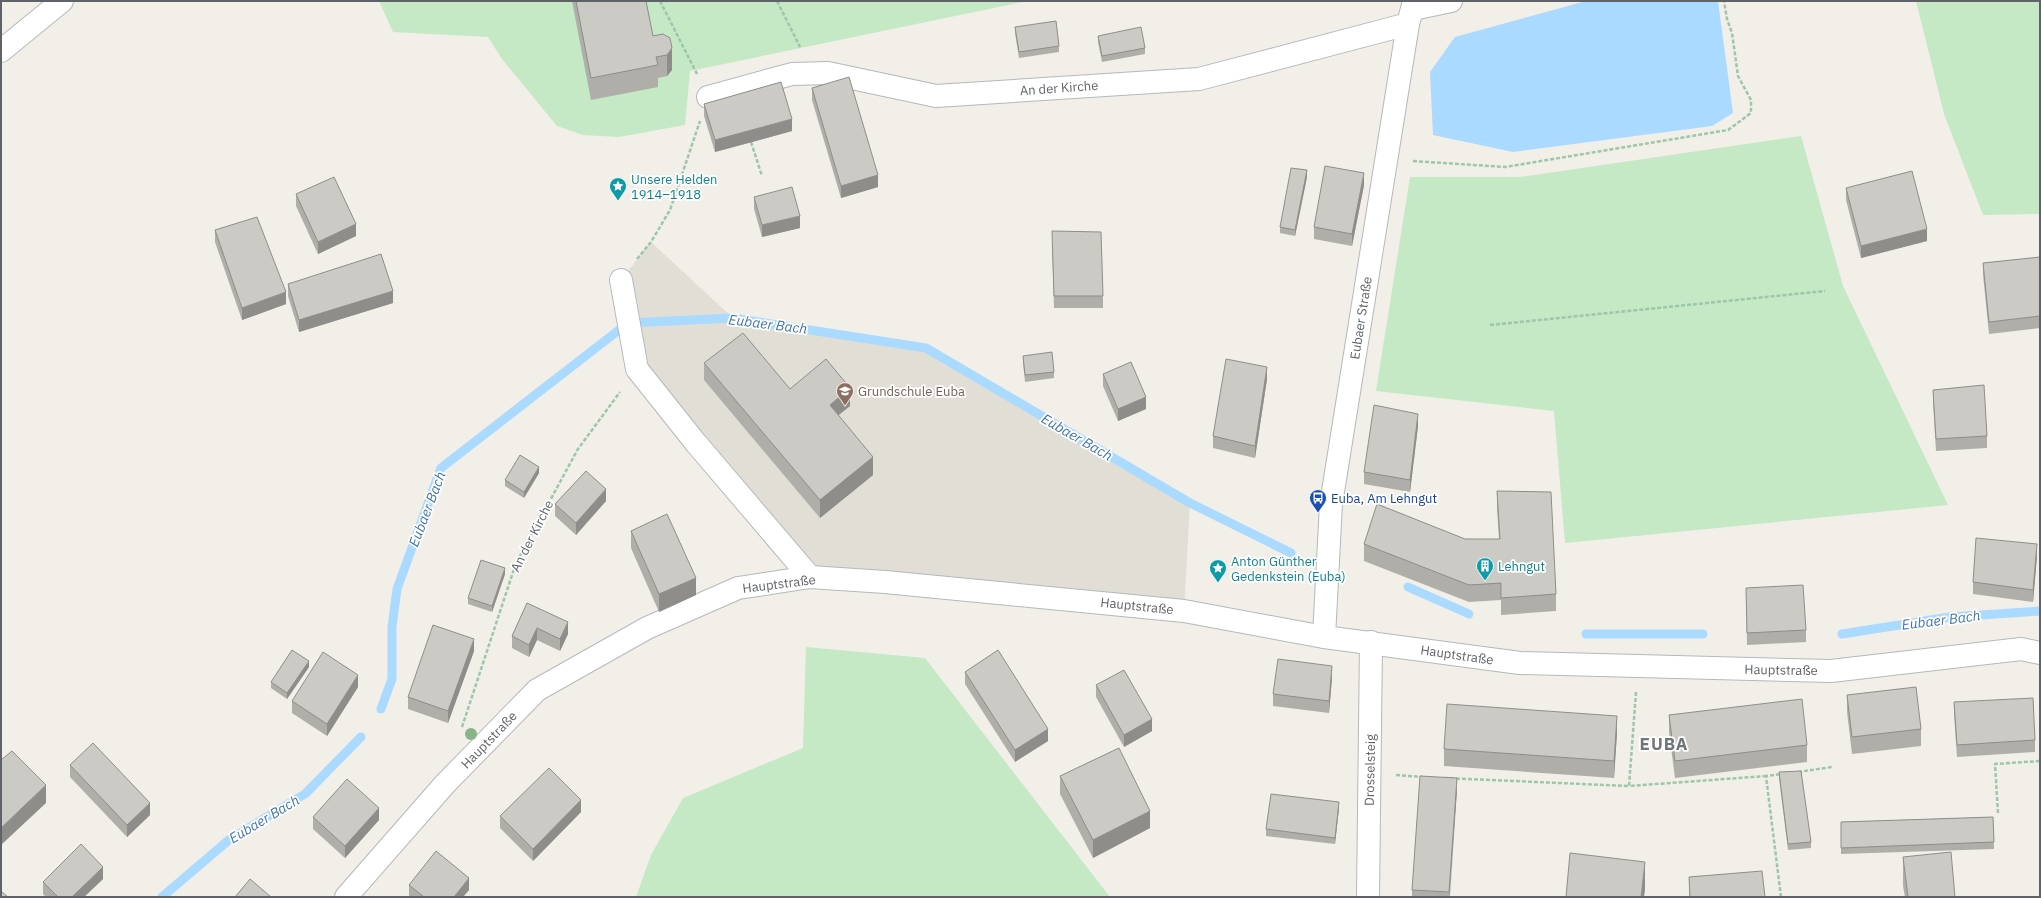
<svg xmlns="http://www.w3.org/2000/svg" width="2041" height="898" viewBox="0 0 2041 898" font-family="'IBM Plex Sans',sans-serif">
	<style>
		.education { fill: #e1ded6 }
		.green { fill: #c5e8c5 }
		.water { fill: #aadaff }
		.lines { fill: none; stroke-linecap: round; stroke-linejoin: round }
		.stream { stroke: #aadaff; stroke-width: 9 }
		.minor-casing { stroke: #b5b8bc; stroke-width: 24 }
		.path { stroke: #9cc7a9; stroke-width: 2.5; stroke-dasharray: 4 2; stroke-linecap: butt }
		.minor { stroke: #fff; stroke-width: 22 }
		.tree { fill: #89b387 }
		.wall { fill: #afaea9 }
		.shaded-wall { fill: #8f8d8a }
		.building { fill: #cccac5; stroke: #8f8d8a }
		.labels { text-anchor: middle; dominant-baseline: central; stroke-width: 3.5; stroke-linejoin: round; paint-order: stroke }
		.street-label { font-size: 13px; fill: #5f6368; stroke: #fff }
		.culture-label { font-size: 13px; fill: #0d838f; stroke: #fff; text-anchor: start }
		.education-label { font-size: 13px; fill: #785e54; stroke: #fff; text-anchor: start }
		.transit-label { font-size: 13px; fill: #164399; stroke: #fff; text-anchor: start }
		.water-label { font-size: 14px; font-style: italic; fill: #4174aa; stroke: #fff }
		.district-label { font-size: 17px; font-weight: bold; letter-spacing: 1px; fill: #70757a; stroke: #fff }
	</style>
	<rect width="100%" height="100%" fill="#f1efe8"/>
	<path class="education" d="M 651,242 L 733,318 L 926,348 L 1190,503 L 1184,611 L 810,577 L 637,369 L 621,280 Z"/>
	<g class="green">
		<path d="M 379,1 L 1028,1 L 690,71 L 685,125 L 619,137 L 583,135 L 557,126 L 502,59 L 488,37 L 393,32 Z"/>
		<path d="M 1916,1 L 2040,1 L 2040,214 L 1983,215 L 1944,114 Z"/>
		<path d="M 1801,136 L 1843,286 L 1948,505 L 1565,543 L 1554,411 L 1376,391 L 1410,177 L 1520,177 Z"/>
		<path d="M 806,647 L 925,658 L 1110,897 L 636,897 L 651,855 L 683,798 L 803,748 Z"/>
	</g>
	<path class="water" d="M 1586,1 L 1718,1 L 1733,113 L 1712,126 L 1513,152 L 1433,135 L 1430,72 L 1455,37 Z"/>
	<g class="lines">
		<g class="stream">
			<path d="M 1408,587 L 1469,614"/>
			<path d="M 1586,634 L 1703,634"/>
			<path d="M 1842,634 L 1950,617 L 2040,611"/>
			<path d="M 381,709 L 392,679 L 392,627 L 397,589 L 441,468 L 628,323 L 733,318 L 926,348 L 1190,503 L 1291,553"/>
			<path d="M 162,897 L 230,839 L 305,794 L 361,737"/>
		</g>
		<g class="minor-casing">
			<g id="minor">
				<path d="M 1413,9 L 1451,1"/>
				<path d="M 1,51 L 62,1"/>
				<path d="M 708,97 L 792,74 L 828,73 L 936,96 L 1199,79 L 1408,24"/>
				<path d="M 621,280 L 637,369 L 695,442 L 810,577"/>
				<path d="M 1324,637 L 1331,504 L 1408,24 L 1414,1"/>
				<path d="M 346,897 L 445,784 L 537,690 L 647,628 L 738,588 L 810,577 L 885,582 L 1184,611 L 1324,637 L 1520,663 L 1831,671 L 2021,649 L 2040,653"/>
				<path d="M 1368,897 L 1371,642"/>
			</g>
		</g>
		<g class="path">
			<path d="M 660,1 L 697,74"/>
			<path d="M 777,1 L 800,47"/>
			<path d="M 751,142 L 762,176"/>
			<path d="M 1413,161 L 1505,167 L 1728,130 L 1751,113 L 1751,100 L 1738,76 L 1732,33 L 1727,19 L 1724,1"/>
			<path d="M 637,259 L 651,242 L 670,210 L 700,121"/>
			<path d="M 1490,325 L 1825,291"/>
			<path d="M 1636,692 L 1629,786 L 1766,776"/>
			<path d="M 462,727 L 516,563 L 578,449 L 620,392"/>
			<path d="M 1798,772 L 1832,767"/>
			<path d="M 1396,775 L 1423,777"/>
			<path d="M 1444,778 L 1629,786"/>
			<path d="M 1998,813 L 1995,764 L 2040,761"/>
			<path d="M 1781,897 L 1766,776 L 1782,774"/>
		</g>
		<use href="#minor" class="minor"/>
	</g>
	<circle class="tree" cx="471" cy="734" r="6"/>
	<g class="wall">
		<path d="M 572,1 L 646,1 L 653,36 L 663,34 L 672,70 L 667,76 L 658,78 L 658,87 L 591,100 Z"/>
		<path d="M 1015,27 L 1059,46 L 1059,52 L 1019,58 L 1015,33 Z"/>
		<path d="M 1098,36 L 1145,48 L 1145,54 L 1102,62 L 1098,42 Z"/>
		<path d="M 812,88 L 878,187 L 841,198 L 812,100 Z"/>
		<path d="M 704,104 L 792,131 L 715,152 L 704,116 Z"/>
		<path d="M 1307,177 L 1295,236 L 1280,233 L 1280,227 Z"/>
		<path d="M 1364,185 L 1352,246 L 1314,239 L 1314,227 Z"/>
		<path d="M 1846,188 L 1927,241 L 1861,258 L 1846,200 Z"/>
		<path d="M 296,194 L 356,236 L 318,254 L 296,206 Z"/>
		<path d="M 754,197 L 800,228 L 762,237 L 754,209 Z"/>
		<path d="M 215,230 L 286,304 L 242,320 L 215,242 Z"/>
		<path d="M 1052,243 L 1103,296 L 1103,308 L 1054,308 Z"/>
		<path d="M 2040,257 L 2040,328 L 1989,334 L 1983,275 L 1983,263 Z"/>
		<path d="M 288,284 L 393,303 L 299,332 L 288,296 Z"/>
		<path d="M 1023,356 L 1054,372 L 1054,378 L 1025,382 L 1023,362 Z"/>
		<path d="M 704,363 L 850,406 L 838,415 L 873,475 L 820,518 L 704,380 Z"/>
		<path d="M 1103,374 L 1146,409 L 1118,421 L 1103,386 Z"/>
		<path d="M 1267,379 L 1255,458 L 1213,448 L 1213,436 Z"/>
		<path d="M 1933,390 L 1987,436 L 1987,448 L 1936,451 L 1933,402 Z"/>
		<path d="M 1418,426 L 1410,492 L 1364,484 L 1364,472 Z"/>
		<path d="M 539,473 L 524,498 L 505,486 L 505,480 Z"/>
		<path d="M 1497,491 L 1556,594 L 1556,611 L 1501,615 L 1501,600 L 1469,602 L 1364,561 L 1364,544 L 1465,539 L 1499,539 L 1497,509 Z"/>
		<path d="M 606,501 L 576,535 L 555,516 L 555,504 Z"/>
		<path d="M 631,531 L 696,595 L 659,612 L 631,548 Z"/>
		<path d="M 2037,556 L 2033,602 L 1973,594 L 1973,582 Z"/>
		<path d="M 505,574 L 492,612 L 468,604 L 468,598 Z"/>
		<path d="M 1746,588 L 1806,630 L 1806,642 L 1747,645 Z"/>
		<path d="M 527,603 L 568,634 L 560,651 L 537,640 L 529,657 L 512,648 L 512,636 Z"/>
		<path d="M 474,651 L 448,723 L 408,709 L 408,697 Z"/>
		<path d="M 309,667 L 287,699 L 271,688 L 271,682 Z"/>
		<path d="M 965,672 L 1048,741 L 1015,762 L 965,684 Z"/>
		<path d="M 1332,678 L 1329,713 L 1273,706 L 1273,694 Z"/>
		<path d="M 1096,685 L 1152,731 L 1124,747 L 1096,697 Z"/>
		<path d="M 358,687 L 327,736 L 292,713 L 292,701 Z"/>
		<path d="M 1847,695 L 1921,729 L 1921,746 L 1852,754 L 1847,712 Z"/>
		<path d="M 1954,702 L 2035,740 L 2035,752 L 1957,757 L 1954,714 Z"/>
		<path d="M 1669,715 L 1807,745 L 1807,762 L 1675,778 L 1669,732 Z"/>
		<path d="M 1617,733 L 1614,778 L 1444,766 L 1444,749 Z"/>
		<path d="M 70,765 L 150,815 L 127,837 L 70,777 Z"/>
		<path d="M 1779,772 L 1811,842 L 1811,848 L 1788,850 L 1779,778 Z"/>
		<path d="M 1060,776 L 1150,828 L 1093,858 L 1060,794 Z"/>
		<path d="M 1457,790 L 1450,897 L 1412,897 L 1412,890 Z"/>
		<path d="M 1339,808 L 1335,844 L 1266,836 L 1266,829 Z"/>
		<path d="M 581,812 L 533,861 L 500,828 L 500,816 Z"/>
		<path d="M 313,817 L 379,820 L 345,858 L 313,829 Z"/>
		<path d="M 1993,817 L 1994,849 L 1841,854 L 1841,822 Z"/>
		<path d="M 1903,857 L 1955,897 L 1905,897 L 1903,886 Z"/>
		<path d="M 1689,877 L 1765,897 L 1689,897 Z"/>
		<path d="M 103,879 L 84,897 L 46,897 L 43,894 L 43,882 Z"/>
		<path d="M 409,885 L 469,890 L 463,897 L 409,897 Z"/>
	</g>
	<g class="shaded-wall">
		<path d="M 672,48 L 672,70 L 667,76 L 667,55 Z"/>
		<path d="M 792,119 L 792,131 L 715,152 L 715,140 Z"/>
		<path d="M 1307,170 L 1307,177 L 1295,236 L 1295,230 Z"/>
		<path d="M 1364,173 L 1364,185 L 1352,246 L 1352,234 Z"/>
		<path d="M 878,175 L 878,187 L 841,198 L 841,186 Z"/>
		<path d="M 800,216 L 800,228 L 762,237 L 762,225 Z"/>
		<path d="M 356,224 L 356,236 L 318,254 L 318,242 Z"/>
		<path d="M 1927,229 L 1927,241 L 1861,258 L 1861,246 Z"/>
		<path d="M 393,291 L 393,303 L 299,332 L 299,320 Z"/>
		<path d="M 286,292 L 286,304 L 242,320 L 242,308 Z"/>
		<path d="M 1267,367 L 1267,379 L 1255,458 L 1255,446 Z"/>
		<path d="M 850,388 L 850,406 L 830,422 L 830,405 Z"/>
		<path d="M 1146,397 L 1146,409 L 1118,421 L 1118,409 Z"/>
		<path d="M 1418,414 L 1418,426 L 1410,492 L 1410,480 Z"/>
		<path d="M 873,457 L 873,475 L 820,518 L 820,500 Z"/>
		<path d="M 539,467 L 539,473 L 524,498 L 524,492 Z"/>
		<path d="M 606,489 L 606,501 L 576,535 L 576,523 Z"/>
		<path d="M 2037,544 L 2037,556 L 2033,602 L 2033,590 Z"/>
		<path d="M 505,568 L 505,574 L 492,612 L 492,606 Z"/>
		<path d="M 696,578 L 696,595 L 659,612 L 659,594 Z"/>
		<path d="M 568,622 L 568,634 L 560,651 L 560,639 Z"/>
		<path d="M 537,628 L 537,640 L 529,657 L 529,645 Z"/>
		<path d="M 474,639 L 474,651 L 448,723 L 448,711 Z"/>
		<path d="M 309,661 L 309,667 L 287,699 L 287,693 Z"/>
		<path d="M 1332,666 L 1332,678 L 1329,713 L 1329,701 Z"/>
		<path d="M 358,675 L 358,687 L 327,736 L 327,724 Z"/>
		<path d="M 1617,716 L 1617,733 L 1614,778 L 1614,761 Z"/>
		<path d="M 1152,719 L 1152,731 L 1124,747 L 1124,735 Z"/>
		<path d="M 1048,729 L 1048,741 L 1015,762 L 1015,750 Z"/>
		<path d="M 1457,778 L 1457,790 L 1449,897 L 1449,892 Z"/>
		<path d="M 46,785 L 46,803 L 1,845 L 1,828 Z"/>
		<path d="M 581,800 L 581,812 L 533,861 L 533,849 Z"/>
		<path d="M 1339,802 L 1339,808 L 1335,844 L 1335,838 Z"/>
		<path d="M 150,803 L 150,815 L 127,837 L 127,825 Z"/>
		<path d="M 379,808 L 379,820 L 345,858 L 345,846 Z"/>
		<path d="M 1150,811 L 1150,828 L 1093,858 L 1093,840 Z"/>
		<path d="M 1645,862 L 1645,890 L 1644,897 L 1641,897 Z"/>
		<path d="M 103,867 L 103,879 L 84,897 L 72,897 Z"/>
		<path d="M 469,878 L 469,890 L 463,897 L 454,897 Z"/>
	</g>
	<g class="building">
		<path d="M 576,1 L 646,1 L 653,36 L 663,34 L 670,38 L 672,48 L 667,55 L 656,57 L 658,65 L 591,78 Z"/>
		<path d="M 1056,21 L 1059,46 L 1019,52 L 1015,27 Z"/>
		<path d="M 1141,27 L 1145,48 L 1102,56 L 1098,36 Z"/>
		<path d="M 849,77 L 878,175 L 841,186 L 812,88 Z"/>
		<path d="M 781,82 L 792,119 L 715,140 L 704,104 Z"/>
		<path d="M 1325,166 L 1364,173 L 1352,234 L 1314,227 Z"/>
		<path d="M 1291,168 L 1307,170 L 1295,230 L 1280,227 Z"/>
		<path d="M 1912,171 L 1927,229 L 1861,246 L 1846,188 Z"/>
		<path d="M 334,177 L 356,224 L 318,242 L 296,194 Z"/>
		<path d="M 792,187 L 800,216 L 762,225 L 754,197 Z"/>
		<path d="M 257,217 L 286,292 L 242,308 L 215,230 Z"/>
		<path d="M 1052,231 L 1101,232 L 1103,296 L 1054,296 Z"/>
		<path d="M 381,254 L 393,291 L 299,320 L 288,284 Z"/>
		<path d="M 2040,257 L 2040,316 L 1989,322 L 1983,263 Z"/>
		<path d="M 743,333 L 790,389 L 826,359 L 850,388 L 830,405 L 873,457 L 820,500 L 704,363 Z"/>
		<path d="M 1052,352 L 1054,372 L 1025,375 L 1023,356 Z"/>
		<path d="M 1226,359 L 1267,367 L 1255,446 L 1213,436 Z"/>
		<path d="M 1131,362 L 1146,397 L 1118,409 L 1103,374 Z"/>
		<path d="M 1984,385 L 1987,436 L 1936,439 L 1933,390 Z"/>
		<path d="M 1374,405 L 1418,414 L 1410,480 L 1364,472 Z"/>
		<path d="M 520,455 L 539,467 L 524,492 L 505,480 Z"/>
		<path d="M 586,471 L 606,489 L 576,523 L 555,504 Z"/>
		<path d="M 1497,491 L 1551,492 L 1556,594 L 1501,598 L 1501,583 L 1469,585 L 1364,544 L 1377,504 L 1465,539 L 1500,539 Z"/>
		<path d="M 667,514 L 696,578 L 659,594 L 631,531 Z"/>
		<path d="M 1976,538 L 2037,544 L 2033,590 L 1973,582 Z"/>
		<path d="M 481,560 L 505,568 L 492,606 L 468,598 Z"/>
		<path d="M 1803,585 L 1806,630 L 1747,633 L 1746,588 Z"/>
		<path d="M 527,603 L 568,622 L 560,639 L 537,628 L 529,645 L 512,636 Z"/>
		<path d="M 433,625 L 474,639 L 448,711 L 408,697 Z"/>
		<path d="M 292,650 L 309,661 L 287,693 L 271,682 Z"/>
		<path d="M 998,650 L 1048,729 L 1015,750 L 965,672 Z"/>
		<path d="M 323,652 L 358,675 L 327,724 L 292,701 Z"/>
		<path d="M 1278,659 L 1332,666 L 1329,701 L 1273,694 Z"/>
		<path d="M 1124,670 L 1152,719 L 1124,735 L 1096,685 Z"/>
		<path d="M 1916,687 L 1921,729 L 1852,737 L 1847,695 Z"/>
		<path d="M 2033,698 L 2035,740 L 1957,745 L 1954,702 Z"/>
		<path d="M 1802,699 L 1807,745 L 1675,761 L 1669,715 Z"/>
		<path d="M 1447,704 L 1617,716 L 1614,761 L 1444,749 Z"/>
		<path d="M 93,743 L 150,803 L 127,825 L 70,765 Z"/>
		<path d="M 1119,748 L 1150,811 L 1093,840 L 1060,776 Z"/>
		<path d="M 12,751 L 46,785 L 1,828 L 1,760 Z"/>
		<path d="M 549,768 L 581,800 L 533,849 L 500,816 Z"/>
		<path d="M 1801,771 L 1811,842 L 1788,844 L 1779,772 Z"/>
		<path d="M 1420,776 L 1457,778 L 1449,892 L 1412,890 Z"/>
		<path d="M 347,779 L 379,808 L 345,846 L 313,817 Z"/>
		<path d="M 1271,794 L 1339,802 L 1335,838 L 1266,829 Z"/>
		<path d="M 1993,817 L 1994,842 L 1841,848 L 1841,822 Z"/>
		<path d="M 81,844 L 103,867 L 72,897 L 58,897 L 43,882 Z"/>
		<path d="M 436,851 L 469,878 L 454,897 L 424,897 L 409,885 Z"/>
		<path d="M 1951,852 L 1955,897 L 1908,897 L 1903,857 Z"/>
		<path d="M 1570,853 L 1645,862 L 1641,897 L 1566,897 Z"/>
		<path d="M 1762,871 L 1765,897 L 1690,897 L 1689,877 Z"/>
		<path d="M 250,879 L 271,897 L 235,897 Z"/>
		<path d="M 2,892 L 8,897 L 1,897 L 1,893 Z"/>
	</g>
	<defs>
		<g id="sight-pin" transform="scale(0.9)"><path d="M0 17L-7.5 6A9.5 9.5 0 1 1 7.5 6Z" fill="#0f9aa8" stroke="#fff"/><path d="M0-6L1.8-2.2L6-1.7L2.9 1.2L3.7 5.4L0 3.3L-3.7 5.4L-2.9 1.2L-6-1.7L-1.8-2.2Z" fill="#fff"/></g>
		<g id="school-pin" transform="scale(0.9)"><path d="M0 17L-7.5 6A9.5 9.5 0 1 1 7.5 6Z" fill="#8d6e63" stroke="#fff"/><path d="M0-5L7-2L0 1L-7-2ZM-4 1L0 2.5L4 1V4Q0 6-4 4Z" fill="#fff"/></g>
		<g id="bus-pin" transform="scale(0.9)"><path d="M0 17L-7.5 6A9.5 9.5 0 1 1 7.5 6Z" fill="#1a4fb4" stroke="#fff"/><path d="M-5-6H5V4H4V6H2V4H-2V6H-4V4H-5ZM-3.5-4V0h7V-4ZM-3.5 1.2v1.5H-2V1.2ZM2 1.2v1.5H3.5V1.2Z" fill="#fff"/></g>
		<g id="building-pin" transform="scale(0.9)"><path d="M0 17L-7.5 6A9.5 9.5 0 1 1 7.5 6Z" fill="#0f9aa8" stroke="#fff"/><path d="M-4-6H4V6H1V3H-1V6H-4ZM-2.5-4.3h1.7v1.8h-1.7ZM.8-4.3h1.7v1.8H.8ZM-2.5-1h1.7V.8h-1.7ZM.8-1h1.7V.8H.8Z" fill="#fff"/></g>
	</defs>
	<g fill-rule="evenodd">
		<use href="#sight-pin" x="618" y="186"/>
		<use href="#school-pin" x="845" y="391"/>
		<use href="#bus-pin" x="1318" y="498"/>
		<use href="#building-pin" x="1485" y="566"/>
		<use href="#sight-pin" x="1218" y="568"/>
	</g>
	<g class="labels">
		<g class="street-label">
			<text transform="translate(1059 88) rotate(-4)">An der Kirche</text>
			<text transform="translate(1361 318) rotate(-81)">Eubaer Straße</text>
			<text transform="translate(532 536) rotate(-63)">An der Kirche</text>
			<text transform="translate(779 584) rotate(-7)">Hauptstraße</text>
			<text transform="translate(1137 606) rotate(6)">Hauptstraße</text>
			<text transform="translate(1457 655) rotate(8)">Hauptstraße</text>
			<text transform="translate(1781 670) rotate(1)">Hauptstraße</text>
			<text transform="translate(489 740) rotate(-46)">Hauptstraße</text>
			<text transform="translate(1370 770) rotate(-89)">Drosselsteig</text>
		</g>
		<g class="culture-label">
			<text x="631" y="179">Unsere Helden<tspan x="631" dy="15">1914–1918</tspan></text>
			<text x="1231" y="561">Anton Günther<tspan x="1231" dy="15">Gedenkstein (Euba)</tspan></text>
			<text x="1498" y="566">Lehngut</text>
		</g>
		<g class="education-label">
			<text x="858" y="391">Grundschule Euba</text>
		</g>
		<g class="transit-label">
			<text x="1331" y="498">Euba, Am Lehngut</text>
		</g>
		<g class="water-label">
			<text transform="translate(768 324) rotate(7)">Eubaer Bach</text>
			<text transform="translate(1077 437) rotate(30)">Eubaer Bach</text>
			<text transform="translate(427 509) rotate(-69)">Eubaer Bach</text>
			<text transform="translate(1941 620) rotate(-7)">Eubaer Bach</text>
			<text transform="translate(264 819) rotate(-31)">Eubaer Bach</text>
		</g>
		<g class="district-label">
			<text x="1664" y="744">EUBA</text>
		</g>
	</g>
	<rect width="2041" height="898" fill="none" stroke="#5f6368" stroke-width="4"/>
</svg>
